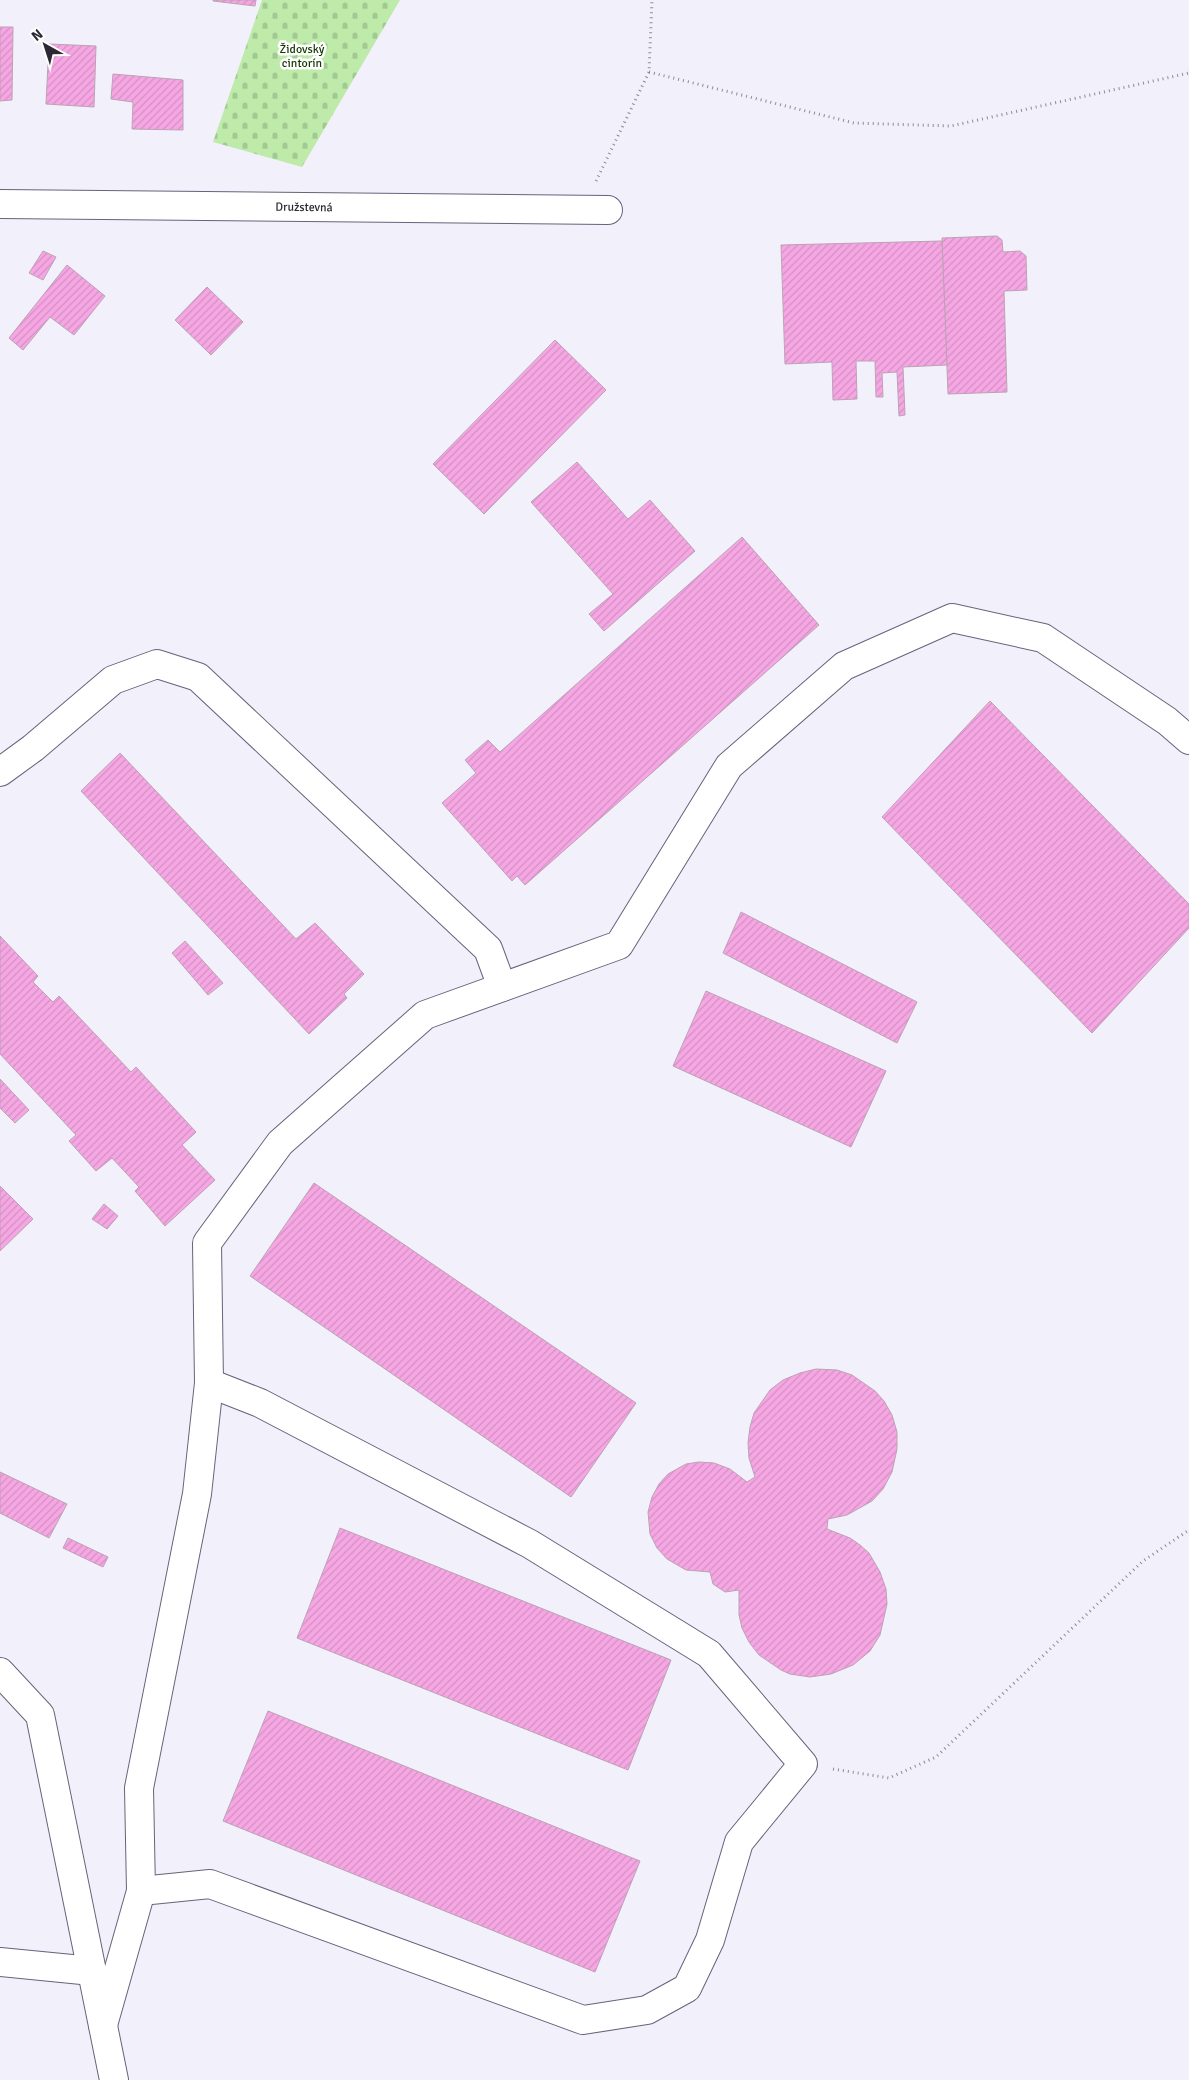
<svg xmlns="http://www.w3.org/2000/svg" width="1189" height="2080" viewBox="0 0 1189 2080" font-family="Signika,sans-serif">
	<style>
		.cemetery { fill: url(#cemetery-stones) }
		.building { fill: url(#building-hatch); stroke: #bca2b5 }
		.lines { fill: none; stroke-linecap: round; stroke-linejoin: round }
		.minor-casing { stroke: #68627b; stroke-width: 30 }
		.path { stroke: #8e8b96; stroke-width: 3; stroke-dasharray: 1 4; stroke-linecap: butt }
		.minor { stroke: #fff; stroke-width: 28 }
		.labels { text-anchor: middle; dominant-baseline: central; stroke-width: 5; stroke-linejoin: round; paint-order: stroke }
		.park-label { font-size: 12px; fill: #153700; stroke: #fff }
		.street-label { font-size: 12px; fill: #2c2934; stroke: #fff }
	</style>
	<defs>
		<pattern id="cemetery-stones" width="16" height="16" patternUnits="userSpaceOnUse" patternTransform="scale(1.25)"><rect width="16" height="16" fill="#beeaaa"/><path d="M2 7V4a2 2 0 0 1 4 0v3zM10 15v-3a2 2 0 0 1 4 0v3z" fill="#a3c993"/></pattern>
		<pattern id="building-hatch" width="6" height="6" patternUnits="userSpaceOnUse" patternTransform="scale(1.25)"><rect width="6" height="6" fill="#f6a7e3"/><path d="M-1 1l2-2M0 6l6-6M5 7l2-2" fill="none" stroke="#d390c3"/></pattern>
	</defs>
	<rect width="100%" height="100%" fill="#f2f0fb"/>
	<path class="cemetery" d="M 262,0 L 400,0 L 302,167 L 213,142 Z"/>
	<g class="building">
		<path d="M 213,0 L 256,0 L 255,6 L 213,1 Z"/>
		<path d="M 0,27 L 13,27 L 12,100 L 0,101 Z"/>
		<path d="M 49,44 L 96,46 L 94,107 L 46,104 Z"/>
		<path d="M 113,74 L 183,80 L 183,130 L 132,129 L 133,102 L 111,99 Z"/>
		<path d="M 997,236 L 1002,240 L 1003,252 L 1020,251 L 1026,256 L 1027,290 L 1004,291 L 1007,392 L 948,394 L 942,238 Z"/>
		<path d="M 942,241 L 947,365 L 903,367 L 905,415 L 899,416 L 897,372 L 882,373 L 883,397 L 876,397 L 875,361 L 856,361 L 857,399 L 833,400 L 832,362 L 785,364 L 781,245 Z"/>
		<path d="M 43,251 L 56,257 L 43,280 L 29,273 Z"/>
		<path d="M 67,265 L 105,296 L 74,335 L 50,317 L 23,350 L 9,338 Z"/>
		<path d="M 207,287 L 243,322 L 211,355 L 175,320 Z"/>
		<path d="M 555,340 L 606,390 L 484,514 L 433,464 Z"/>
		<path d="M 577,462 L 628,519 L 650,500 L 695,551 L 604,631 L 589,614 L 613,594 L 531,502 Z"/>
		<path d="M 742,537 L 819,625 L 525,885 L 517,876 L 512,881 L 442,803 L 476,773 L 465,760 L 488,740 L 500,752 Z"/>
		<path d="M 990,701 L 1189,904 L 1189,928 L 1092,1033 L 882,817 Z"/>
		<path d="M 120,753 L 296,939 L 315,923 L 364,974 L 344,994 L 347,998 L 309,1034 L 81,791 Z"/>
		<path d="M 741,912 L 917,1002 L 897,1043 L 723,953 Z"/>
		<path d="M 0,936 L 38,976 L 33,982 L 53,1002 L 59,996 L 131,1072 L 136,1067 L 196,1132 L 182,1145 L 215,1180 L 165,1226 L 135,1191 L 139,1187 L 112,1158 L 96,1171 L 69,1141 L 76,1135 L 0,1054 Z"/>
		<path d="M 185,941 L 223,983 L 208,995 L 172,953 Z"/>
		<path d="M 706,991 L 886,1071 L 851,1147 L 673,1066 Z"/>
		<path d="M 0,1079 L 29,1110 L 15,1123 L 0,1108 Z"/>
		<path d="M 314,1183 L 636,1403 L 571,1497 L 250,1276 Z"/>
		<path d="M 0,1186 L 33,1219 L 0,1251 Z"/>
		<path d="M 104,1204 L 118,1216 L 107,1229 L 92,1219 Z"/>
		<path d="M 816,1369 L 837,1370 L 852,1375 L 875,1391 L 884,1401 L 892,1415 L 897,1432 L 897,1449 L 892,1472 L 883,1489 L 872,1501 L 847,1515 L 828,1519 L 827,1529 L 850,1538 L 860,1545 L 869,1553 L 880,1572 L 886,1589 L 887,1604 L 880,1635 L 870,1651 L 853,1665 L 831,1674 L 810,1677 L 790,1674 L 781,1670 L 759,1655 L 749,1642 L 742,1628 L 739,1615 L 739,1590 L 725,1592 L 713,1584 L 710,1572 L 686,1570 L 667,1559 L 657,1548 L 650,1534 L 648,1512 L 652,1497 L 659,1484 L 668,1474 L 686,1464 L 699,1462 L 714,1463 L 730,1469 L 747,1482 L 755,1477 L 749,1458 L 748,1443 L 750,1427 L 754,1413 L 770,1390 L 783,1380 L 800,1373 Z"/>
		<path d="M 0,1472 L 67,1504 L 49,1538 L 0,1513 Z"/>
		<path d="M 340,1528 L 671,1660 L 628,1770 L 297,1638 Z"/>
		<path d="M 68,1538 L 108,1557 L 103,1567 L 63,1548 Z"/>
		<path d="M 268,1711 L 640,1861 L 595,1972 L 223,1821 Z"/>
	</g>
	<g class="lines">
		<g class="minor-casing">
			<g id="minor">
				<path id="s1" d="M 0,204 L 608,210"/>
				<path d="M 0,772 L 33,748 L 113,680 L 157,664 L 198,677 L 488,949 L 502,987"/>
				<path d="M 0,1672 L 40,1715 L 114,2080"/>
				<path d="M 141,1891 L 210,1884 L 583,2020 L 647,2010 L 687,1988 L 710,1940 L 739,1842 L 803,1764 L 709,1654 L 530,1544 L 260,1403 L 209,1383"/>
				<path d="M 0,1962 L 92,1971"/>
				<path d="M 103,2025 L 141,1891 L 139,1788 L 197,1494 L 209,1383 L 207,1243 L 280,1143 L 425,1015 L 619,945 L 729,766 L 844,666 L 952,618 L 1043,638 L 1167,721 L 1189,740"/>
			</g>
		</g>
		<g class="path">
			<path d="M 649,72 L 854,123 L 951,126 L 1189,73"/>
			<path d="M 596,181 L 649,72 L 652,0"/>
			<path d="M 833,1769 L 889,1778 L 936,1757 L 1143,1561 L 1189,1530"/>
		</g>
		<use href="#minor" class="minor"/>
	</g>
	<g class="labels">
		<g class="park-label">
			<text x="302" y="49">Židovský<tspan x="302" dy="14">cintorín</tspan></text>
		</g>
		<g class="street-label">
			<text stroke="none"><textPath href="#s1" startOffset="304">Družstevná</textPath></text>
		</g>
	</g>
	<g transform="translate(45 45) rotate(321)" stroke="#ffffff" stroke-width="4" paint-order="stroke">
	<path d="M0-4L9 19L0 12L-9 19Z" fill="#2c2934"/>
	<text y="-8" font-size="14" font-weight="bold" text-anchor="middle" fill="#2c2934">N</text>
	</g>
</svg>
